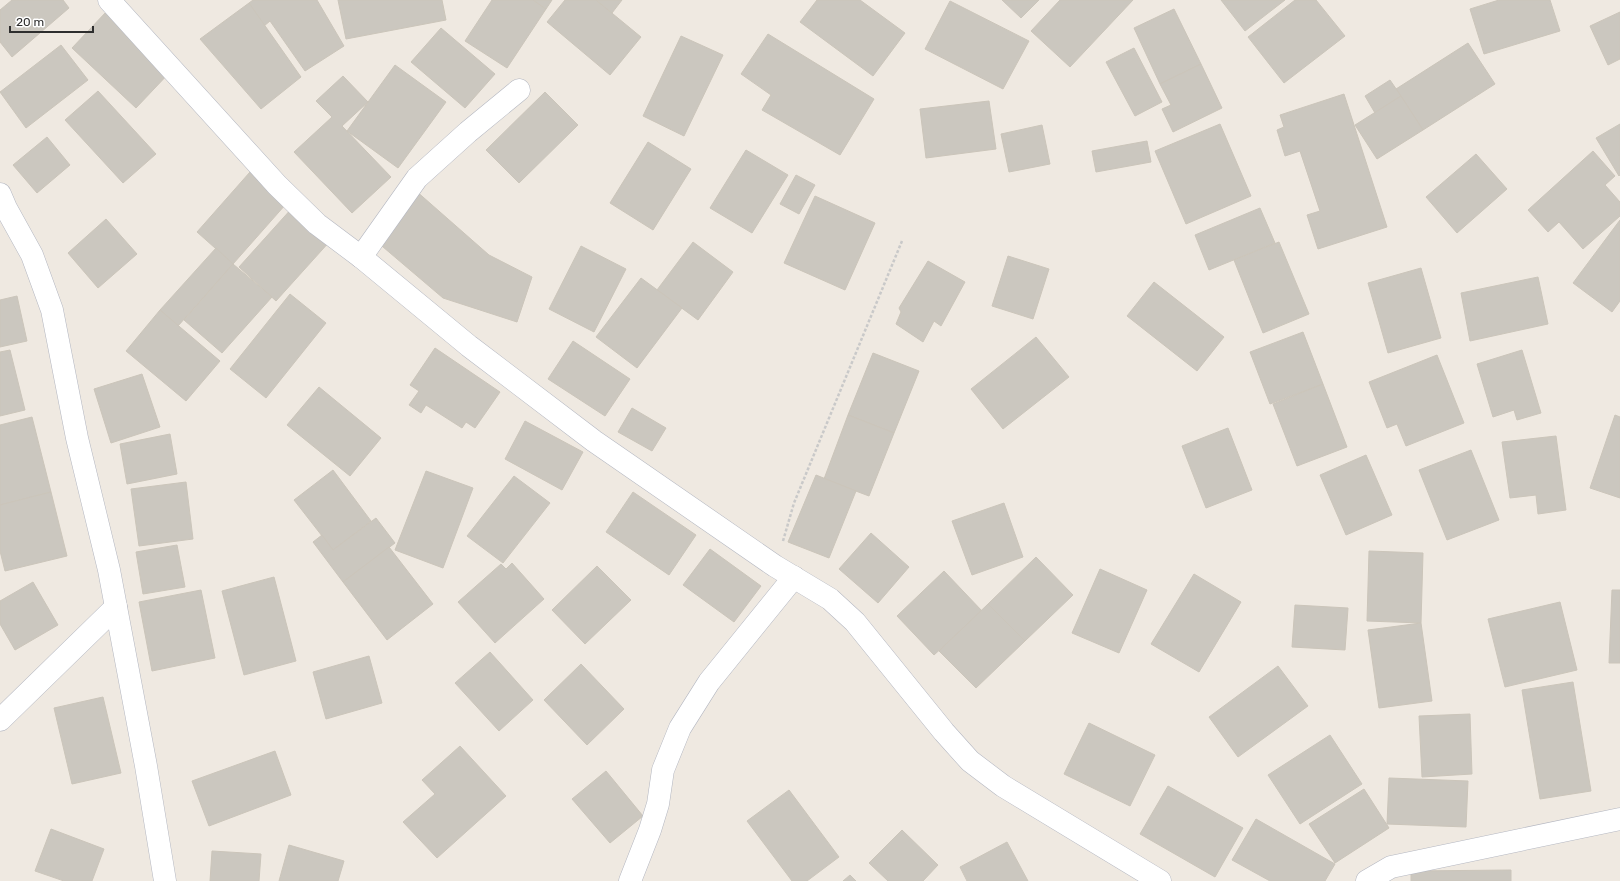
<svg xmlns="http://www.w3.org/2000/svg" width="1620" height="881" viewBox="0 0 1620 881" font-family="Rubik,sans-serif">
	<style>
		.building { fill: #cbc7bf; stroke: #cbc5ba }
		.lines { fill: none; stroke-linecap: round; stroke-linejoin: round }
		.street-casing { stroke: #b4b7c1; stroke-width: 23 }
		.path { stroke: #c9c9c9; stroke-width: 2.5; stroke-dasharray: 3 2; stroke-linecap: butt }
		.street { stroke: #fff; stroke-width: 22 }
	</style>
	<rect width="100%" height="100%" fill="#efe9e1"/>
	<g class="building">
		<path d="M 12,0 L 63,0 L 69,8 L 12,57 L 0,42 L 0,10 Z"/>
		<path d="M 253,0 L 317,0 L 344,46 L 305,71 L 270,21 L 264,26 L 249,3 Z"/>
		<path d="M 338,0 L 442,0 L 446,20 L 346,39 Z"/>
		<path d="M 492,0 L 533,0 L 546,9 L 507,68 L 465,41 Z"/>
		<path d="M 533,0 L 552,0 L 546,9 Z"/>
		<path d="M 565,0 L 596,0 L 641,37 L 610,75 L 547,22 Z"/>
		<path d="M 596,0 L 622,0 L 612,13 Z"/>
		<path d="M 817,0 L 860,0 L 905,33 L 873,76 L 800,22 Z"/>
		<path d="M 1002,0 L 1039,0 L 1021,18 Z"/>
		<path d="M 1060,0 L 1133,0 L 1070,67 L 1031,31 Z"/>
		<path d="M 1221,0 L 1285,0 L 1245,31 Z"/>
		<path d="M 1295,0 L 1316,0 L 1345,36 L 1284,83 L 1248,37 Z"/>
		<path d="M 1499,0 L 1550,0 L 1560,31 L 1484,54 L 1470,9 Z"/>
		<path d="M 950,1 L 1029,41 L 1003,89 L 925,49 Z"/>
		<path d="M 249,3 L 301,77 L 261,109 L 200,39 Z"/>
		<path d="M 1174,9 L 1201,64 L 1160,84 L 1134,28 Z"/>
		<path d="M 107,11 L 171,71 L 136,108 L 72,48 Z"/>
		<path d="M 1620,12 L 1620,59 L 1608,65 L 1590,26 Z"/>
		<path d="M 441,28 L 495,74 L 465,108 L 411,62 Z"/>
		<path d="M 768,34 L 874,99 L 840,155 L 762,110 L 771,95 L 741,74 Z"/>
		<path d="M 681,36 L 723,55 L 684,136 L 643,116 Z"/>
		<path d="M 1468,43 L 1495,84 L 1423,130 L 1396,89 Z"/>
		<path d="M 61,45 L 88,80 L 26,128 L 0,92 Z"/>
		<path d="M 1134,48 L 1162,102 L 1135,116 L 1106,62 Z"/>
		<path d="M 1201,64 L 1222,108 L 1173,132 L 1162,109 L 1171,105 L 1160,84 Z"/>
		<path d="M 395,65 L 446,102 L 398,168 L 347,131 Z"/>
		<path d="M 343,76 L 368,102 L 342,126 L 391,177 L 352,213 L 294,152 L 332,117 L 316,101 Z"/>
		<path d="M 1390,80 L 1401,96 L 1375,113 L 1365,96 Z"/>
		<path d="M 98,91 L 156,154 L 123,183 L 65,120 Z"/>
		<path d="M 545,92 L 578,125 L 519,183 L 486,150 Z"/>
		<path d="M 1344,94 L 1387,227 L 1318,249 L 1307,215 L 1320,211 L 1300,151 L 1285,156 L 1277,130 L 1284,127 L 1280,115 Z"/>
		<path d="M 1401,96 L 1423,130 L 1377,159 L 1355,125 Z"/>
		<path d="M 989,101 L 996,149 L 926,158 L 920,109 Z"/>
		<path d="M 1220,124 L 1251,196 L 1186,224 L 1155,151 Z"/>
		<path d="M 1620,124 L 1620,175 L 1619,176 L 1596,138 Z"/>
		<path d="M 1042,125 L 1050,164 L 1009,172 L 1001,134 Z"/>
		<path d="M 47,137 L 70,165 L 37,193 L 13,165 Z"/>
		<path d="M 1147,141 L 1151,162 L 1096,172 L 1092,151 Z"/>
		<path d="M 648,142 L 691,169 L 653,230 L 610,203 Z"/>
		<path d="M 746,150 L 788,175 L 752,233 L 710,208 Z"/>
		<path d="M 1593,151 L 1615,176 L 1605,185 L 1620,202 L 1620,216 L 1583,249 L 1559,222 L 1548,232 L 1528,210 Z"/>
		<path d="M 1476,154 L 1507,189 L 1457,233 L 1426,197 Z"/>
		<path d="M 250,172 L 286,204 L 233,264 L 197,232 Z"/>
		<path d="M 796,175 L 815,185 L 799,214 L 780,204 Z"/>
		<path d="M 415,190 L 489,255 L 532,277 L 517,322 L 443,298 L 376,241 Z"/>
		<path d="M 815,196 L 875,223 L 845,290 L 784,263 Z"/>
		<path d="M 293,207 L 331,240 L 276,301 L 239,267 Z"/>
		<path d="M 1260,208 L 1275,243 L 1209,270 L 1195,235 Z"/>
		<path d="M 106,219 L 137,254 L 98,288 L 68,253 Z"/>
		<path d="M 1620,220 L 1620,301 L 1612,312 L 1573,283 Z"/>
		<path d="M 693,242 L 733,272 L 698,320 L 657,290 Z"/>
		<path d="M 1279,242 L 1309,314 L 1263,333 L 1234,260 Z"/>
		<path d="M 581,246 L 626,269 L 594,332 L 549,309 Z"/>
		<path d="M 216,248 L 233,264 L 178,326 L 160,310 Z"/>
		<path d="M 1008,256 L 1049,269 L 1033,319 L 992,306 Z"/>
		<path d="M 928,261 L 965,282 L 941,326 L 934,321 L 923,342 L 896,324 L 901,312 L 899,308 Z"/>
		<path d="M 233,264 L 272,297 L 222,353 L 184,320 Z"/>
		<path d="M 1421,268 L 1441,338 L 1388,353 L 1368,283 Z"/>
		<path d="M 1538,277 L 1548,324 L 1470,341 L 1461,293 Z"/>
		<path d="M 641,278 L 682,308 L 637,368 L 596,337 Z"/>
		<path d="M 1154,282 L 1224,337 L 1197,371 L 1127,316 Z"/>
		<path d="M 290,294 L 326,323 L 266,398 L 230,369 Z"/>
		<path d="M 17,296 L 27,341 L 0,347 L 0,300 Z"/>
		<path d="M 160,310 L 220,361 L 186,401 L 126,351 Z"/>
		<path d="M 1303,332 L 1323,384 L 1270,404 L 1250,352 Z"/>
		<path d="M 1036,337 L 1069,377 L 1003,429 L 971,389 Z"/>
		<path d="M 573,341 L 630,379 L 605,416 L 548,379 Z"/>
		<path d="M 435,348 L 500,392 L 475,428 L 466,422 L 462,428 L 426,405 L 421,413 L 409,405 L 419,391 L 410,385 Z"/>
		<path d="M 10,350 L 25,410 L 0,416 L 0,352 Z"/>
		<path d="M 1522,350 L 1541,413 L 1517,420 L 1514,410 L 1493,417 L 1477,364 Z"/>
		<path d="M 873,353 L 919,371 L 894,433 L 848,415 Z"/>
		<path d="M 1437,355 L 1464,423 L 1406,446 L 1397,424 L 1387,428 L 1369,382 Z"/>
		<path d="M 142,374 L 160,427 L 111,443 L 94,389 Z"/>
		<path d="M 1323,384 L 1347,447 L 1297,466 L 1273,404 Z"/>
		<path d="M 319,387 L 381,438 L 350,476 L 287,425 Z"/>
		<path d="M 632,408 L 666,428 L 652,451 L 618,432 Z"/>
		<path d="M 848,415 L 894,433 L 869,496 L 824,479 Z"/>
		<path d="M 1615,415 L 1620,417 L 1620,498 L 1590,488 Z"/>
		<path d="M 32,417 L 51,492 L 0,505 L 0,425 Z"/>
		<path d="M 525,421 L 583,452 L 562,490 L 505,459 Z"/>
		<path d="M 1228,428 L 1252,490 L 1206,508 L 1182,446 Z"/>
		<path d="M 170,434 L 177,474 L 127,484 L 120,444 Z"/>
		<path d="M 1556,436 L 1566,510 L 1538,514 L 1536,495 L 1510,498 L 1502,442 Z"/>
		<path d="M 1471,450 L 1499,520 L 1447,540 L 1419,470 Z"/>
		<path d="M 1366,455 L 1392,515 L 1346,535 L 1320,475 Z"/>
		<path d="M 333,470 L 371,521 L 333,550 L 294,500 Z"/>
		<path d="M 426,471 L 473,488 L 443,568 L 395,550 Z"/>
		<path d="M 816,475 L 856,491 L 829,558 L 788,542 Z"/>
		<path d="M 514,476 L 550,503 L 503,563 L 467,536 Z"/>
		<path d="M 186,482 L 193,539 L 139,546 L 131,489 Z"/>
		<path d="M 51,492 L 67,556 L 5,571 L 0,551 L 0,505 Z"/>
		<path d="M 633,492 L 696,535 L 669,575 L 606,532 Z"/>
		<path d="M 1004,503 L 1023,557 L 972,575 L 952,521 Z"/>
		<path d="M 376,518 L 395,543 L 343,582 L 313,542 L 322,535 L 333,550 Z"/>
		<path d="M 871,533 L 909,567 L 878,603 L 839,569 Z"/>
		<path d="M 177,545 L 185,587 L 143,594 L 136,552 Z"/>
		<path d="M 389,547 L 433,604 L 387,640 L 343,582 Z"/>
		<path d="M 710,549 L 761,586 L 734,622 L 683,585 Z"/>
		<path d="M 1369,551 L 1423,553 L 1421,623 L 1367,621 Z"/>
		<path d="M 1036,557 L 1073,595 L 1025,641 L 988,604 Z"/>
		<path d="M 512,563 L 544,599 L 495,643 L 458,602 L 501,564 L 506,569 Z"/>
		<path d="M 597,566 L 631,600 L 585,644 L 552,610 Z"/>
		<path d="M 1100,569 L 1147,590 L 1119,653 L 1072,633 Z"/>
		<path d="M 944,571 L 982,611 L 934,655 L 897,616 Z"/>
		<path d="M 1194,574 L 1241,602 L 1199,672 L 1151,644 Z"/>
		<path d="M 274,577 L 296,661 L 244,675 L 222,591 Z"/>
		<path d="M 33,582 L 58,625 L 15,650 L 0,624 L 0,601 Z"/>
		<path d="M 201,590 L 215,658 L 152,671 L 139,602 Z"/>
		<path d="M 1612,590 L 1620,590 L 1620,663 L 1609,663 Z"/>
		<path d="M 1560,602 L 1577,670 L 1505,687 L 1488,619 Z"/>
		<path d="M 988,604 L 1025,641 L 976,688 L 939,651 Z"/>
		<path d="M 1295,605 L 1348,608 L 1345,650 L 1292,647 Z"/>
		<path d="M 1421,623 L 1432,701 L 1379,708 L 1368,630 Z"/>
		<path d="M 490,652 L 533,700 L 499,731 L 455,683 Z"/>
		<path d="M 369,656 L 382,703 L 326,719 L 313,672 Z"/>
		<path d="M 581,664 L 624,709 L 587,745 L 544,700 Z"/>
		<path d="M 1278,666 L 1308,706 L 1238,757 L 1209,717 Z"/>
		<path d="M 1573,682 L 1591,791 L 1540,799 L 1522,690 Z"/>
		<path d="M 103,697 L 121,773 L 72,784 L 54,708 Z"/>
		<path d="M 1470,714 L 1472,774 L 1422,777 L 1419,716 Z"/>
		<path d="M 1089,723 L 1155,755 L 1130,806 L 1064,774 Z"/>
		<path d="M 1330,735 L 1362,784 L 1300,824 L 1268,775 Z"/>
		<path d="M 460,746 L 506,796 L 437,858 L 403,822 L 435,794 L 422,780 Z"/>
		<path d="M 275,751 L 291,795 L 209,826 L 192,781 Z"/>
		<path d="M 606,771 L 643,816 L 610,843 L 572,799 Z"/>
		<path d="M 1389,778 L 1468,781 L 1466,827 L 1387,824 Z"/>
		<path d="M 1168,786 L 1243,828 L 1215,877 L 1140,834 Z"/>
		<path d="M 1364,789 L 1389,828 L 1335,863 L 1309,824 Z"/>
		<path d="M 789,790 L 839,857 L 807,881 L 792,881 L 747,821 Z"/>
		<path d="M 1256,819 L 1335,864 L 1325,881 L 1270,881 L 1232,860 Z"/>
		<path d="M 51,829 L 104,849 L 92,881 L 64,881 L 35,871 Z"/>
		<path d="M 902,830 L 938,865 L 923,881 L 888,881 L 869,863 Z"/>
		<path d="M 1007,842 L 1028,881 L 967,881 L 960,867 Z"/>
		<path d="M 289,845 L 344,861 L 338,881 L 279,881 Z"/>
		<path d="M 212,851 L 261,854 L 259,881 L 210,881 Z"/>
		<path d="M 1511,870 L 1511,881 L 1411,881 L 1411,871 Z"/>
		<path d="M 850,875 L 856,881 L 843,881 Z"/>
	</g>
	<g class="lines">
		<g class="street-casing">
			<g id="street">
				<path d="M 109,0 L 277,185 L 317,224 L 361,257 L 469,346 L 594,441 L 775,566 L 830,599 L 855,622 L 944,732 L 970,761 L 1003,786 L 1160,881"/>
				<path d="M 0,194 L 6,208 L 32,255 L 52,310 L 77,438 L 109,570 L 146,766 L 165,881"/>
				<path d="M 361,257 L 417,178 L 468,132 L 519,90"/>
				<path d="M 0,720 L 116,607"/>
				<path d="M 630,881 L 650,830 L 658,804 L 663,770 L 680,728 L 709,682 L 794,577"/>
				<path d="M 1367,881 L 1391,867 L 1620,819"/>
			</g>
		</g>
		<path class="path" d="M 783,541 L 794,503 L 902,241"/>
		<use href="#street" class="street"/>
	</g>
	<path d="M10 26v6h83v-6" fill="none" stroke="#2e2e2e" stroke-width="2"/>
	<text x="16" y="26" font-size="12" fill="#2e2e2e" stroke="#ffffff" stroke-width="3" paint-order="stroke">20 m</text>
</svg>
